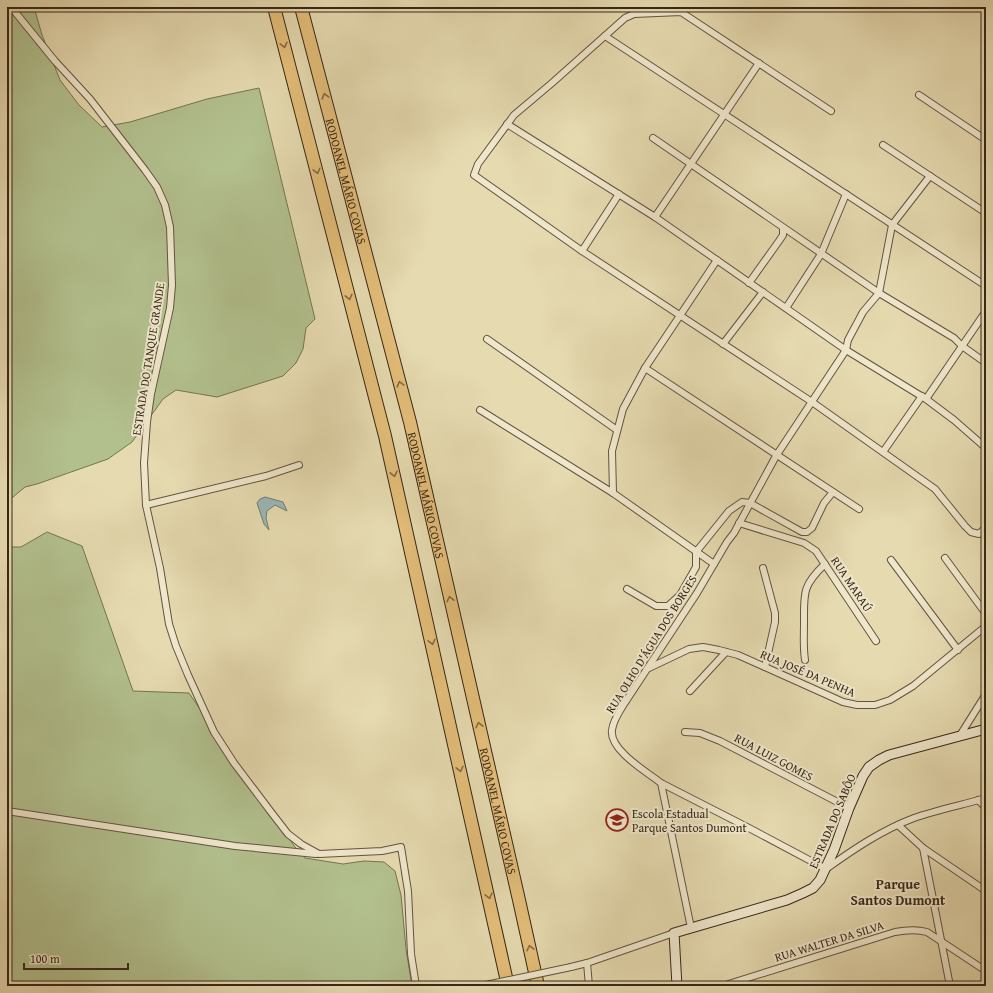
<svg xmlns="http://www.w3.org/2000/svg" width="993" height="993" viewBox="0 0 993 993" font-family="'Gentium Book Plus',serif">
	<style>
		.green { fill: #b2c08e; stroke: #747452 }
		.water { fill: #9ab8b6; stroke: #727e76 }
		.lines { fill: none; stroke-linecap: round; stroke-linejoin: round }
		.street-casing { stroke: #63543d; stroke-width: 8 }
		.secondary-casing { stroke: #372717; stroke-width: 11 }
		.highway-casing { stroke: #372717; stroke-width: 14 }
		.street { stroke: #efe7cc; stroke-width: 6 }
		.secondary { stroke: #efe7cc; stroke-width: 9 }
		.highway { stroke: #e3bd78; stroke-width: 12 }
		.street-bridge-casing { stroke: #63543d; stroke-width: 8; stroke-linecap: butt }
		.street-bridge { stroke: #efe7cc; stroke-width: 6 }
		.oneway { stroke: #846a43 }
		.labels { text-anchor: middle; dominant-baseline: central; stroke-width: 4; stroke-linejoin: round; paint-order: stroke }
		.street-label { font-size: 12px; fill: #372717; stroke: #efe7cc }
		.poi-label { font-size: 12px; fill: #372717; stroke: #efe7cc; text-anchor: start }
		.quarter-label { font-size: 14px; font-weight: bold; fill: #372717; stroke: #efe7cc }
	</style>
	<rect width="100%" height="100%" fill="#e6dab0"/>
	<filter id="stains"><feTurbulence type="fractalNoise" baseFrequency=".005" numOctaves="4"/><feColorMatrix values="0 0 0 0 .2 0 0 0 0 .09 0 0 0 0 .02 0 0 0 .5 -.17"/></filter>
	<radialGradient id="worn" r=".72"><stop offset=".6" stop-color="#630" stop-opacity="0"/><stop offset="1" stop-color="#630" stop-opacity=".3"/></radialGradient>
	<g class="green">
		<path d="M 7,7 L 34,7 L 42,35 L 60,80 L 79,105 L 102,127 L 130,122 L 207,99 L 259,88 L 315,319 L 306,328 L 303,349 L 296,363 L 283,376 L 217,397 L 176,390 L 163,399 L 132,442 L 108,459 L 37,484 L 25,487 L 7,502 Z"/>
		<path d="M 47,532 L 82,546 L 133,691 L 189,693 L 295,847 L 305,858 L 343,864 L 364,861 L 384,862 L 395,871 L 401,895 L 406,949 L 412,986 L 7,986 L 7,547 L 21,547 Z"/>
	</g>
	<path class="water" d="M 265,497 L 283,502 L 287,511 L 275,505 L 267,511 L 266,518 L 269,530 L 264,524 L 257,503 L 260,499 Z"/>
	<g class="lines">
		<g class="street-casing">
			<g id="street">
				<path d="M 11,7 L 55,61 L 90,99 L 145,170 L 157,187 L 165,205 L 170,227 L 172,285 L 170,308 L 151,394 L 147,422 L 144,463 L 146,505 L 160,568 L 169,624 L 176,646 L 188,675 L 214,732 L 234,763 L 271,812 L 288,834 L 301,844 L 319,854 L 382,851 L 401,847 L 408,891 L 411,954 L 416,986"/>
				<path d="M 605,36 L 986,286"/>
				<path d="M 919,95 L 986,140"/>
				<path d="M 831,111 L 681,12 L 634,14 L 625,18 L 552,83 L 514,115 L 478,164 L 474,175 L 582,251 L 812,402 L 935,489 L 965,526 L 971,532 L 979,534 L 986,527"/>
				<path d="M 507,124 L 655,217 L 846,350 L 926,399 L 954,420 L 986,448"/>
				<path d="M 653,138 L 879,293 L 954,338 L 962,346 L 986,363"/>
				<path d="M 883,145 L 986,213"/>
				<path d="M 655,217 L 759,63"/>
				<path d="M 582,251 L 619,194"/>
				<path d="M 749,283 L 779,241 L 783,235 L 783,228"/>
				<path d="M 786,308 L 821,254 L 846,194"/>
				<path d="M 487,339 L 617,430"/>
				<path d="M 723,344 L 763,292"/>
				<path d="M 645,368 L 859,509"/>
				<path d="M 926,399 L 986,311"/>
				<path d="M 480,410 L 613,493 L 714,564"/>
				<path d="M 883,452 L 922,396"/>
				<path d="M 613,493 L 612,451 L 623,409 L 645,368 L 717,260"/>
				<path d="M 146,505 L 266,476 L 299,465"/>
				<path d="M 739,523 L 804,543 L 816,551 L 876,641"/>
				<path d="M 945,558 L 986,614"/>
				<path d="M 891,560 L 958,650"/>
				<path d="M 763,568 L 775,613 L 775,622 L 765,667"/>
				<path d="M 627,589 L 656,606 L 668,606 L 680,595 L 696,567 L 696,552 L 729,511 L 742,502 L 750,503 L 802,532 L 807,532 L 812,528 L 824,503 L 833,492"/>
				<path d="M 805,660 C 803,647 804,636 804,623 C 804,593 802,586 825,564"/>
				<path d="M 649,668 L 689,649 L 703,647 L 719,650 L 738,655 L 765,667 L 843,702 L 857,705 L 875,705 L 890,700 L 913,686 L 986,626"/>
				<path d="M 690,691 L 726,652"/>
				<path d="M 685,732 L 700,733 L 720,741 L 849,808"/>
				<path d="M 959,737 L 986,694"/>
				<path d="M 661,783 L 749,828 L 826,869 C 854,849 882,830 914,818 C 937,810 962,805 986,798"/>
				<path d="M 978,800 L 986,808"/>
				<path d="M 7,811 L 235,846 L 316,854"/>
				<path d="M 898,825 L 923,848 L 986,891"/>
				<path d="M 923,848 L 950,986"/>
				<path d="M 691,928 L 661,783 C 647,772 609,750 612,730 C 613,721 619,712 624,704 L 697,593 L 727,542 L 734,533 L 776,456 L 846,350 L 848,340 L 863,312 L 879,293 L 892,225 L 930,176"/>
				<path d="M 587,963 L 589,986"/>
				<path d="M 571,967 L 587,963 L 674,933"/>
				<path d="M 722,986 L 895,932 C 906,930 916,929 927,932 L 986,971"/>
			</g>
		</g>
		<g class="secondary-casing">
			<path id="secondary" d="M 677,986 L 674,933 L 787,900 L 803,893 L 813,888 L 820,880 L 834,850 L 849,808 L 863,776 L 869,767 L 879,760 L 889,755 L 986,729"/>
		</g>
		<g class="highway-casing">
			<g id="highway">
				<path d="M 274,7 L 385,436 L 508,986"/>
				<path id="s1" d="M 301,7 L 410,422 L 519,900 L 538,986"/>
			</g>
		</g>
		<use href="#street" class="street"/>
		<use href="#secondary" class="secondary"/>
		<use href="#highway" class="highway"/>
		<g class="street-bridge-casing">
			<path id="street-bridge" d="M 481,986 L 571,967"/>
		</g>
		<use href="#street-bridge" class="street-bridge"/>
	</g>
	<defs><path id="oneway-chevron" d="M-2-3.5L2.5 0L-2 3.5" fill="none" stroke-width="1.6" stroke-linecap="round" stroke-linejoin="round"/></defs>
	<g class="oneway">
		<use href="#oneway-chevron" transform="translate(284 45) rotate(76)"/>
		<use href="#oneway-chevron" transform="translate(325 96) rotate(-105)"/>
		<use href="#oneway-chevron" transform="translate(317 171) rotate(76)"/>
		<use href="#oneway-chevron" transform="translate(349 297) rotate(76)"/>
		<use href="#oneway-chevron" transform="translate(400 384) rotate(-105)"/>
		<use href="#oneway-chevron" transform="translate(394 474) rotate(77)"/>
		<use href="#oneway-chevron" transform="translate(450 599) rotate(-103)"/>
		<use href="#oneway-chevron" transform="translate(432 642) rotate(77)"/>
		<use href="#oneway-chevron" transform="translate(479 725) rotate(-103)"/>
		<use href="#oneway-chevron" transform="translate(460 769) rotate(77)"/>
		<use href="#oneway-chevron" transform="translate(489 896) rotate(77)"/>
		<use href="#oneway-chevron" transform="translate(530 948) rotate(-103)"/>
	</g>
	<defs>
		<g id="school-ring" transform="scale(1.15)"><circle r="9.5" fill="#efe7cc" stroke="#8f2418" stroke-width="1.5"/><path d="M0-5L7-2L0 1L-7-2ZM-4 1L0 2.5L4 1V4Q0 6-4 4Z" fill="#8f2418"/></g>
	</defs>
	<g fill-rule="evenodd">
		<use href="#school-ring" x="617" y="820"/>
	</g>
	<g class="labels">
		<g class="street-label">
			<text stroke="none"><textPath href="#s1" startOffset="180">RODOANEL MÁRIO COVAS</textPath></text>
			<text transform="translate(148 359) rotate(-81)">ESTRADA DO TANQUE GRANDE</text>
			<text stroke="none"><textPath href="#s1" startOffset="504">RODOANEL MÁRIO COVAS</textPath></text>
			<text transform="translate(852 584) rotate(56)">RUA MARAÚ</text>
			<text transform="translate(651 644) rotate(-58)">RUA OLHO D'ÁGUA DOS BORGES</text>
			<text transform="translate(808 673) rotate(23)">RUA JOSÉ DA PENHA</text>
			<text transform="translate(774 757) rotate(28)">RUA LUIZ GOMES</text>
			<text stroke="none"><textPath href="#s1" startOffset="828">RODOANEL MÁRIO COVAS</textPath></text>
			<text transform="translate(832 821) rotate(-67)">ESTRADA DO SABÔO</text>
			<text transform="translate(829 941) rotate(-17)">RUA WALTER DA SILVA</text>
		</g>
		<g class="poi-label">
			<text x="632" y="813">Escola Estadual<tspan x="632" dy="14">Parque Santos Dumont</tspan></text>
		</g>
		<g class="quarter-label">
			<text x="898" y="884">Parque<tspan x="898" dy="16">Santos Dumont</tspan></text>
		</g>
	</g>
	<rect width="993" height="993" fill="none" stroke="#e6dab0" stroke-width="24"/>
	<rect x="8" y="8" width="977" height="977" fill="none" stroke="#372717" stroke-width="2"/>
	<rect x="12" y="12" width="969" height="969" fill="none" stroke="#372717"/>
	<path d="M24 963v6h104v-6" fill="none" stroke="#372717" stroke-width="2"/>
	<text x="30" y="963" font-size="12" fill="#372717" stroke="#efe7cc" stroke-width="3" paint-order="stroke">100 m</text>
	<rect width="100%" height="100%" filter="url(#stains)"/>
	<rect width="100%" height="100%" fill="url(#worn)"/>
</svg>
